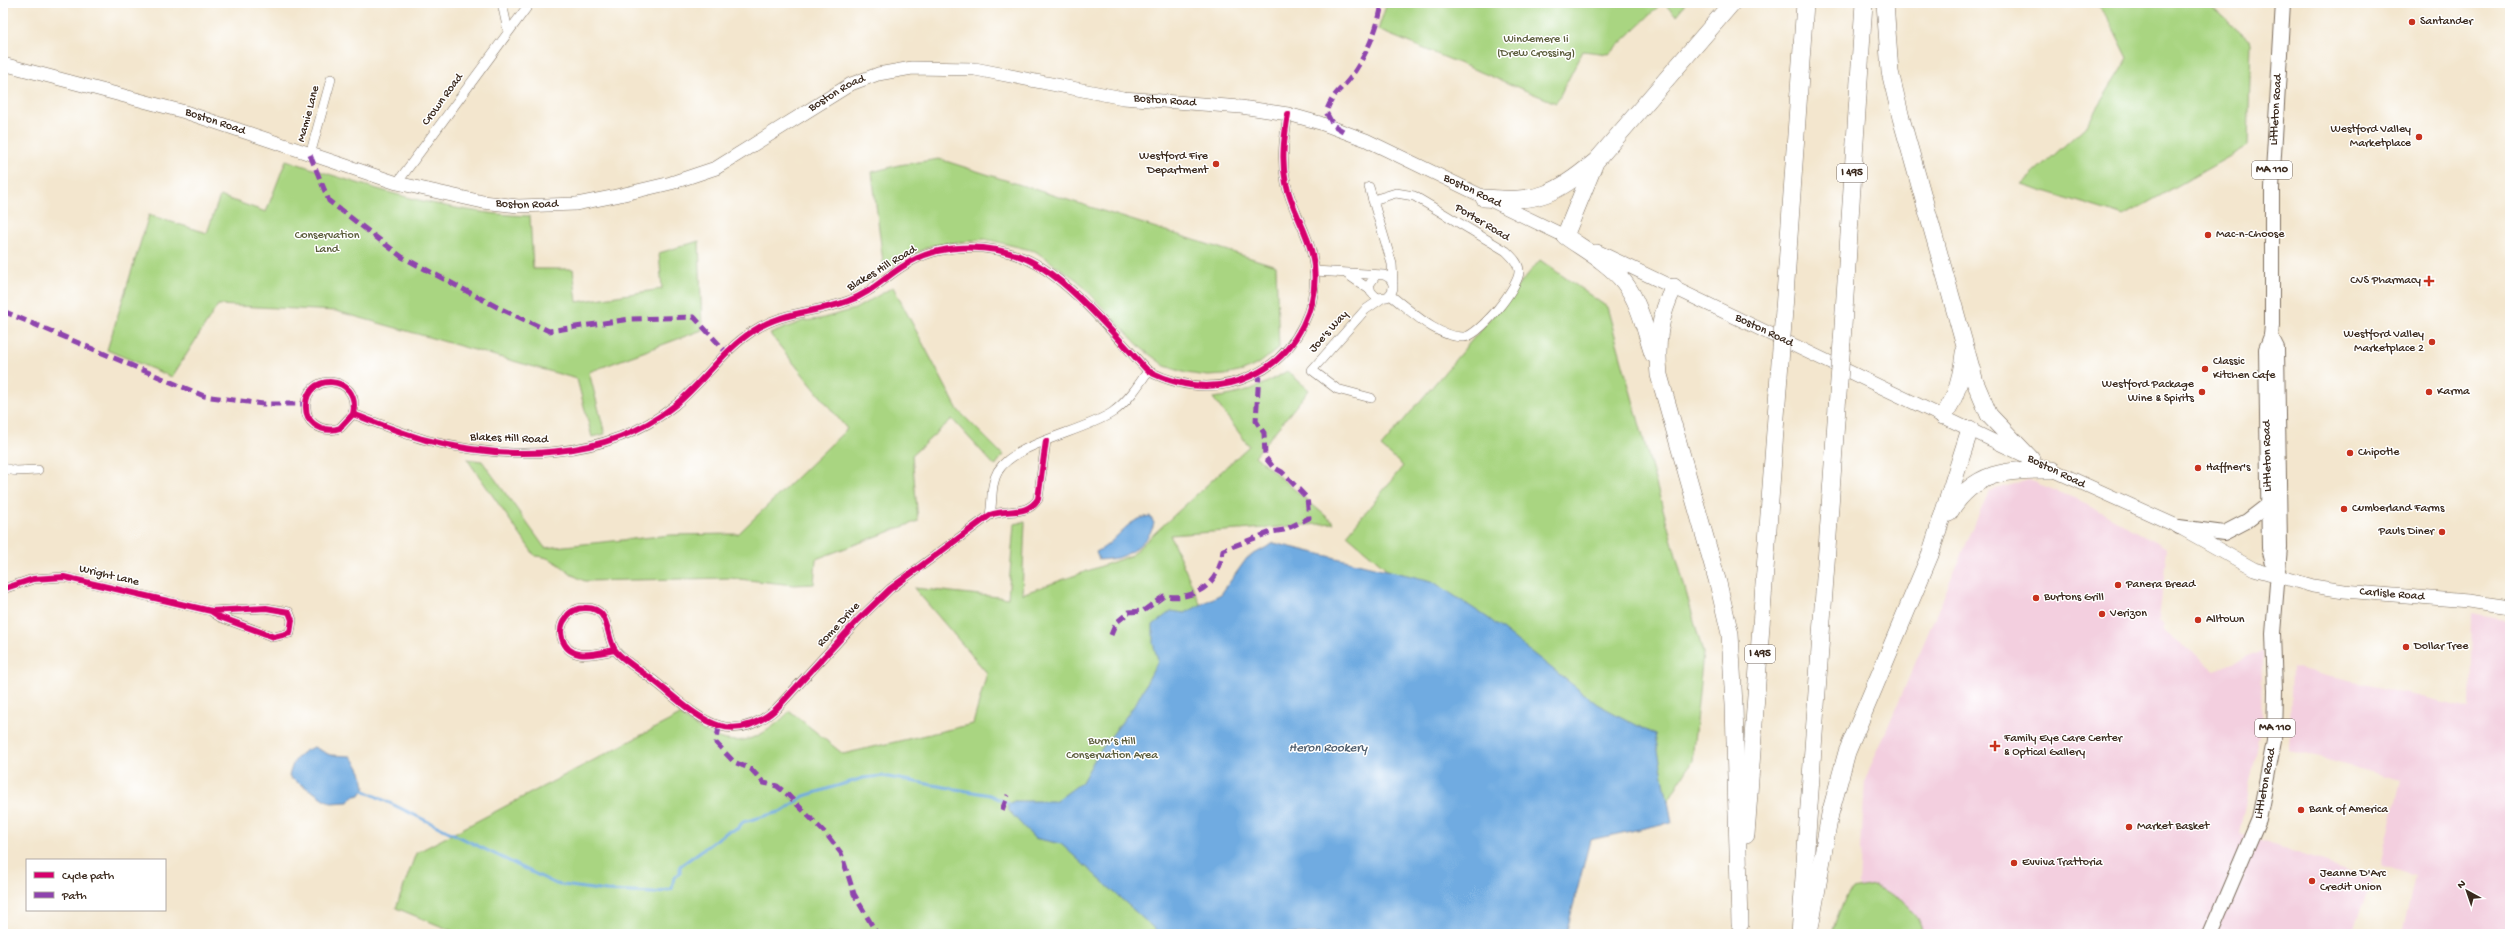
<svg xmlns="http://www.w3.org/2000/svg" width="2513" height="937" viewBox="0 0 2513 937" font-family="'Gochi Hand',sans-serif">
	<style>
		.built { fill: #f3cfdf }
		.green { fill: #a9d581; stroke: #728050 }
		.water { fill: #70abe1; stroke: #566a80 }
		.lines { fill: none; stroke-linecap: round; stroke-linejoin: round }
		.stream { stroke: #70abe1; stroke-width: 3 }
		.street-casing { stroke: #7b6c5c; stroke-width: 10 }
		.secondary-casing { stroke: #7b6c5c; stroke-width: 14 }
		.primary-casing { stroke: #7b6c5c; stroke-width: 16 }
		.highway-casing { stroke: #7b6c5c; stroke-width: 18 }
		.street { stroke: #fff; stroke-width: 9 }
		.secondary { stroke: #fff; stroke-width: 13 }
		.primary { stroke: #fff; stroke-width: 14 }
		.highway { stroke: #fff; stroke-width: 17 }
		.highway-bridge-casing { stroke: #7b6c5c; stroke-width: 18; stroke-linecap: butt }
		.highway-bridge { stroke: #fff; stroke-width: 17 }
		.quiet { stroke: #8e44ad; stroke-width: 5; stroke-dasharray: 10 5; stroke-linecap: butt }
		.cycleway-casing { stroke: #fff; stroke-width: 8 }
		.cycleway { stroke: #d6006c; stroke-width: 6 }
		.poi-dot { fill: #c8321e; stroke: #fff; stroke-width: 1.5 }
		.labels { text-anchor: middle; dominant-baseline: central; stroke-width: 3; stroke-linejoin: round; paint-order: stroke }
		.shield { fill: #fff; stroke: #766a62; stroke-width: 1 }
		.shield-label { font-size: 11px; font-weight: bold; fill: #3b2a1e }
		.poi-label { font-size: 12px; fill: #3b2a1e; stroke: #fff; text-anchor: start }
		.park-label { font-size: 12px; fill: #5c5d3c; stroke: #fff }
		.street-label { font-size: 12px; fill: #3b2a1e; stroke: #fff }
		.water-label { font-size: 13px; font-style: italic; fill: #505e6c; stroke: #fff }
	</style>
	<rect width="100%" height="100%" fill="#fff"/>
	<filter id="ink" filterUnits="userSpaceOnUse"><feTurbulence type="fractalNoise" baseFrequency=".025" numOctaves="2"/><feDisplacementMap in="SourceGraphic" scale="8" xChannelSelector="R" yChannelSelector="G"/><feConvolveMatrix kernelMatrix="1 2 1 2 8 2 1 2 1" color-interpolation-filters="sRGB"/></filter>
	<filter id="wash" filterUnits="userSpaceOnUse"><feTurbulence type="fractalNoise" baseFrequency=".012" numOctaves="4" result="noise"/><feDisplacementMap in="SourceGraphic" scale="16" xChannelSelector="R" yChannelSelector="G"/><feGaussianBlur stdDeviation="0.9" result="paint"/><feColorMatrix in="noise" values="0 0 0 0 0 0 0 0 0 0 0 0 0 0 0 0 0 1.4 0 .05"/><feComposite in="paint" operator="in"/></filter>
	<g filter="url(#wash)">
		<rect width="100%" height="100%" fill="#f3e6ce"/>
		<g class="built">
			<path d="M 2029,480 L 2079,500 L 2167,548 L 2159,620 L 2156,620 L 2164,626 L 2161,629 L 2215,670 L 2262,651 L 2261,731 L 2239,833 L 2373,879 L 2351,934 L 1856,934 L 1865,780 L 1989,491 Z"/>
			<path d="M 2472,614 L 2510,621 L 2510,934 L 2402,934 L 2415,876 L 2381,865 L 2401,780 L 2289,750 L 2292,668 L 2470,708 Z"/>
		</g>
		<g class="green">
			<path d="M 1387,3 L 1662,3 L 1609,54 L 1583,51 L 1556,103 L 1378,30 Z"/>
			<path d="M 1663,3 L 1686,3 L 1676,15 Z"/>
			<path d="M 2095,3 L 2207,3 L 2251,42 L 2248,146 L 2124,216 L 2022,184 L 2085,127 L 2128,58 L 2108,18 Z"/>
			<path d="M 939,159 L 1276,266 L 1279,348 L 1260,363 L 1243,371 L 1225,375 L 1208,376 L 1186,373 L 1165,366 L 1141,348 L 1077,280 L 1035,251 L 985,239 L 930,246 L 884,270 L 872,172 L 899,165 Z"/>
			<path d="M 286,160 C 365,186 447,214 530,216 L 533,269 L 573,269 L 577,302 L 662,289 L 659,253 L 699,241 L 702,330 L 589,372 L 605,434 L 592,437 L 577,379 L 336,311 L 218,305 L 172,377 L 107,350 L 149,215 L 207,233 L 220,196 L 266,212 Z"/>
			<path d="M 1540,260 L 1607,307 L 1703,653 L 1692,761 L 1665,806 L 1347,535 L 1403,466 L 1381,447 Z"/>
			<path d="M 893,287 L 958,410 L 1003,455 L 995,466 L 952,419 L 912,455 L 918,521 L 816,559 L 814,584 L 794,585 L 730,578 L 585,581 C 567,575 557,556 535,556 L 467,459 L 482,461 L 545,548 L 671,535 L 738,534 L 847,429 L 770,334 L 803,321 L 820,319 L 855,309 Z"/>
			<path d="M 1287,371 L 1309,390 L 1255,456 L 1334,523 L 1170,535 L 1281,788 L 1391,934 L 460,934 L 396,908 L 416,853 L 680,715 C 722,749 751,751 790,711 L 843,754 L 973,724 L 987,673 L 914,588 L 1008,598 L 1014,524 L 1025,522 L 1022,594 L 1130,556 L 1249,446 L 1213,398 C 1241,395 1263,386 1287,371 Z"/>
			<path d="M 1875,886 C 1899,899 1914,903 1922,930 L 1920,934 L 1831,934 L 1844,901 L 1851,890 Z"/>
		</g>
		<g class="water">
			<path d="M 1150,516 L 1154,523 C 1152,536 1136,550 1123,556 C 1117,559 1106,559 1099,560 L 1096,552 C 1119,541 1123,520 1150,516 Z"/>
			<path d="M 1274,543 L 1432,581 L 1488,618 L 1597,704 L 1655,735 L 1672,822 L 1590,840 L 1566,934 L 1160,934 L 1061,844 L 1034,838 L 1010,812 L 1008,809 L 1009,804 L 1014,801 L 1056,801 L 1082,782 L 1097,755 L 1136,703 L 1158,661 L 1153,643 L 1153,625 L 1171,611 L 1185,613 L 1221,594 L 1247,558 Z"/>
			<path d="M 314,747 L 330,755 L 351,756 C 359,766 363,774 365,787 L 360,795 L 352,797 L 348,802 L 331,803 L 289,777 C 292,761 299,752 314,747 Z"/>
		</g>
		<g class="lines">
			<path class="stream" d="M 363,790 L 556,884 L 606,891 L 655,893 L 672,889 L 674,877 L 680,873 L 680,866 L 727,832 L 737,829 L 743,822 L 783,811 L 804,796 L 863,778 L 882,776 L 990,795 L 1009,804"/>
		</g>
	</g>
	<g filter="url(#ink)">
		<g class="lines">
			<g class="street-casing">
				<g id="street">
					<path d="M 502,3 L 508,31"/>
					<path d="M 310,155 L 331,79"/>
					<path d="M 397,183 L 530,3"/>
					<path d="M 1369,187 L 1392,264 L 1393,282"/>
					<path d="M 1373,200 L 1396,193 L 1414,196 L 1506,251 C 1512,257 1519,263 1519,271 C 1520,286 1479,336 1464,337 C 1437,338 1410,310 1390,295"/>
					<path d="M 1314,271 L 1384,275 C 1395,279 1396,290 1387,297 L 1377,298 L 1371,292 L 1369,285 L 1376,275"/>
					<path d="M 1347,274 L 1369,289"/>
					<path d="M 1371,398 L 1337,389 L 1312,370 L 1365,310 L 1381,299"/>
					<path d="M 353,414 C 362,373 303,372 306,408 C 306,414 309,420 314,424 C 322,430 331,431 340,428 L 353,414 C 377,423 401,433 426,440 C 507,461 606,461 674,406 C 703,383 722,351 753,331 C 783,311 816,313 848,301 C 871,293 885,277 905,265 C 939,243 987,243 1024,258 C 1067,276 1115,336 1148,371 C 1182,388 1218,392 1253,375 C 1297,355 1323,301 1312,254 C 1306,229 1291,208 1286,183 C 1281,160 1284,138 1288,114"/>
					<path d="M 3,468 L 16,471 L 38,470"/>
					<path d="M 990,515 C 993,501 990,485 998,471 C 1016,442 1084,432 1113,412 C 1128,401 1138,386 1148,371"/>
					<path d="M 3,589 L 33,579 L 64,577 L 211,611 L 266,608 L 289,612 L 292,620 L 290,633 L 274,637 L 220,617 L 211,611"/>
					<path d="M 615,650 C 597,653 569,663 562,638 C 560,631 561,624 566,618 C 569,612 577,608 584,608 C 611,606 605,635 615,650 C 621,659 644,673 653,680 C 694,712 726,752 776,709 L 858,620 L 890,589 L 990,515 C 1008,508 1026,517 1038,499 L 1046,441"/>
				</g>
			</g>
			<g class="secondary-casing">
				<g id="secondary">
					<path id="s1" d="M 3,64 L 185,112 L 397,183 L 483,202 L 518,206 L 576,204 L 616,196 L 671,183 L 716,168 L 851,84 L 878,74 L 912,68 L 975,69 L 1123,98 L 1241,107 L 1288,114 L 1320,123 L 1366,140 L 1573,240"/>
					<path id="s2" d="M 1597,251 L 2025,456"/>
					<path id="s3" d="M 2044,466 L 2179,527 L 2254,569 L 2313,586 L 2344,591 L 2468,601 L 2510,607"/>
				</g>
			</g>
			<g class="primary-casing">
				<g id="primary">
					<path d="M 2179,527 L 2224,533 L 2247,521 L 2269,504"/>
					<path id="s4" d="M 2274,568 L 2269,548 L 2266,349 L 2271,336 L 2272,325 L 2272,188 L 2283,3"/>
					<path id="s5" d="M 2210,934 L 2259,819 L 2274,741 L 2275,691 L 2273,633 L 2280,547 L 2277,348 L 2271,336"/>
				</g>
			</g>
			<g class="highway-casing">
				<g id="highway">
					<path d="M 1885,3 L 1890,72 L 1901,118 L 1975,382 L 1989,415 L 2031,459"/>
					<path d="M 1594,165 L 1565,236 C 1585,250 1609,263 1624,282 C 1640,303 1645,330 1653,354"/>
					<path d="M 1484,198 C 1539,203 1554,195 1596,161 L 1732,3"/>
					<path d="M 1674,287 C 1659,316 1656,344 1659,375 L 1718,583 L 1730,634 L 1734,705 L 1740,924"/>
					<path d="M 1784,310 L 1805,3"/>
					<path d="M 1842,342 L 1864,3"/>
					<path d="M 1943,416 C 1957,397 1961,378 1964,353"/>
					<path d="M 1949,513 C 1973,471 2009,469 2052,470"/>
					<path d="M 1746,835 L 1779,375"/>
					<path d="M 1800,934 L 1837,407"/>
					<path d="M 1809,934 L 1830,814 L 1847,752 L 1930,555 L 1970,429"/>
				</g>
			</g>
			<use href="#street" class="street"/>
			<use href="#secondary" class="secondary"/>
			<use href="#primary" class="primary"/>
			<use href="#highway" class="highway"/>
			<g class="highway-bridge-casing">
				<g id="highway-bridge">
					<path d="M 1779,375 L 1784,310"/>
					<path d="M 1837,407 L 1842,342"/>
				</g>
			</g>
			<use href="#highway-bridge" class="highway-bridge"/>
			<g class="quiet">
				<path d="M 1343,131 L 1333,125 L 1326,112 C 1334,91 1340,92 1351,77 C 1366,55 1378,29 1382,3"/>
				<path d="M 310,155 L 329,201 L 402,257 L 497,307 L 549,331 L 630,319 L 694,317 L 726,352"/>
				<path d="M 3,311 L 204,396 L 263,404 L 306,404"/>
				<path d="M 1111,635 L 1116,623 L 1129,612 L 1143,611 L 1164,596 C 1197,601 1220,583 1223,550 L 1271,532 L 1284,530 L 1309,518 L 1307,498 L 1282,472 L 1273,467 L 1265,457 L 1264,433 L 1256,421 L 1259,373"/>
				<path d="M 719,727 L 716,743 L 734,762 L 751,769 L 764,783 L 777,786 L 788,795 L 827,835 L 841,853 L 854,894 L 877,934"/>
				<path d="M 1002,810 L 1008,795"/>
			</g>
			<g class="cycleway-casing">
				<g id="cycleway">
					<path d="M 353,414 C 362,373 303,372 306,408 C 306,414 309,420 314,424 C 322,430 331,431 340,428 L 353,414 C 377,423 401,433 426,440 C 507,461 606,461 674,406 C 703,383 722,351 753,331 C 783,311 816,313 848,301 C 871,293 885,277 905,265 C 939,243 987,243 1024,258 C 1067,276 1115,336 1148,371 C 1182,388 1218,392 1253,375 C 1297,355 1323,301 1312,254 C 1306,229 1291,208 1286,183 C 1281,160 1284,138 1288,114"/>
					<path d="M 3,589 L 33,579 L 64,577 L 211,611 L 266,608 L 289,612 L 292,620 L 290,633 L 274,637 L 220,617 L 211,611"/>
					<path d="M 615,650 C 597,653 569,663 562,638 C 560,631 561,624 566,618 C 569,612 577,608 584,608 C 611,606 605,635 615,650 C 621,659 644,673 653,680 C 694,712 726,752 776,709 L 858,620 L 890,589 L 990,515 C 1008,508 1026,517 1038,499 L 1046,441"/>
				</g>
			</g>
			<use href="#cycleway" class="cycleway"/>
		</g>
	</g>
	<g class="poi-dot">
		<circle cx="2412" cy="22" r="4"/>
		<circle cx="2419" cy="137" r="4"/>
		<circle cx="1216" cy="164" r="4"/>
		<circle cx="2208" cy="235" r="4"/>
		<path d="M2427 275h4v4h4v4h-4v4h-4v-4h-4v-4h4z"/>
		<circle cx="2432" cy="342" r="4"/>
		<circle cx="2205" cy="369" r="4"/>
		<circle cx="2202" cy="392" r="4"/>
		<circle cx="2429" cy="392" r="4"/>
		<circle cx="2350" cy="453" r="4"/>
		<circle cx="2198" cy="468" r="4"/>
		<circle cx="2344" cy="509" r="4"/>
		<circle cx="2442" cy="532" r="4"/>
		<circle cx="2118" cy="585" r="4"/>
		<circle cx="2036" cy="598" r="4"/>
		<circle cx="2102" cy="614" r="4"/>
		<circle cx="2198" cy="620" r="4"/>
		<circle cx="2406" cy="647" r="4"/>
		<path d="M1993 740h4v4h4v4h-4v4h-4v-4h-4v-4h4z"/>
		<circle cx="2301" cy="810" r="4"/>
		<circle cx="2129" cy="827" r="4"/>
		<circle cx="2014" cy="863" r="4"/>
		<circle cx="2312" cy="881" r="4"/>
	</g>
	<g class="labels">
		<g class="shield">
			<rect x="2252" y="161" width="40" height="18" rx="3"/>
			<rect x="1837" y="164" width="30" height="18" rx="3"/>
			<rect x="1745" y="645" width="30" height="18" rx="3"/>
			<rect x="2255" y="719" width="40" height="18" rx="3"/>
		</g>
		<g class="shield-label">
			<text x="2272" y="170">MA 110</text>
			<text x="1852" y="173">I 495</text>
			<text x="1760" y="654">I 495</text>
			<text x="2275" y="728">MA 110</text>
		</g>
		<g class="poi-label">
			<text x="2420" y="22">Santander</text>
			<text x="2411" y="130" text-anchor="end">Westford Valley<tspan x="2411" dy="14">Marketplace</tspan></text>
			<text x="1208" y="157" text-anchor="end">Westford Fire<tspan x="1208" dy="14">Department</tspan></text>
			<text x="2216" y="235">Mac-n-Choose</text>
			<text x="2421" y="281" text-anchor="end">CVS Pharmacy</text>
			<text x="2424" y="335" text-anchor="end">Westford Valley<tspan x="2424" dy="14">Marketplace 2</tspan></text>
			<text x="2213" y="362">Classic<tspan x="2213" dy="14">Kitchen Cafe</tspan></text>
			<text x="2194" y="385" text-anchor="end">Westford Package<tspan x="2194" dy="14">Wine &amp; Spirits</tspan></text>
			<text x="2437" y="392">Karma</text>
			<text x="2358" y="453">Chipotle</text>
			<text x="2206" y="468">Haffner's</text>
			<text x="2352" y="509">Cumberland Farms</text>
			<text x="2434" y="532" text-anchor="end">Pauls Diner</text>
			<text x="2126" y="585">Panera Bread</text>
			<text x="2044" y="598">Burtons Grill</text>
			<text x="2110" y="614">Verizon</text>
			<text x="2206" y="620">Alltown</text>
			<text x="2414" y="647">Dollar Tree</text>
			<text x="2004" y="739">Family Eye Care Center<tspan x="2004" dy="14">&amp; Optical Gallery</tspan></text>
			<text x="2309" y="810">Bank of America</text>
			<text x="2137" y="827">Market Basket</text>
			<text x="2022" y="863">Evviva Trattoria</text>
			<text x="2320" y="874">Jeanne D'Arc<tspan x="2320" dy="14">Credit Union</tspan></text>
		</g>
		<g class="park-label">
			<text x="1536" y="40">Windemere Ii<tspan x="1536" dy="14">(Drew Crossing)</tspan></text>
			<text x="327" y="236">Conservation<tspan x="327" dy="14">Land</tspan></text>
			<text x="1112" y="742">Burn’s Hill<tspan x="1112" dy="14">Conservation Area</tspan></text>
		</g>
		<g class="street-label">
			<text stroke="none"><textPath href="#s1" startOffset="880">Boston Road</textPath></text>
			<text transform="translate(443 100) rotate(-54)">Crown Road</text>
			<text stroke="none"><textPath href="#s1" startOffset="1216">Boston Road</textPath></text>
			<text stroke="none"><textPath href="#s4" startOffset="460">Littleton Road</textPath></text>
			<text transform="translate(309 114) rotate(-75)">Mamie Lane</text>
			<text stroke="none"><textPath href="#s1" startOffset="220">Boston Road</textPath></text>
			<text stroke="none"><textPath href="#s1" startOffset="1540">Boston Road</textPath></text>
			<text stroke="none"><textPath href="#s1" startOffset="544">Boston Road</textPath></text>
			<text transform="translate(1482 223) rotate(31)">Porter Road</text>
			<text transform="translate(882 269) rotate(-31)">Blakes Hill Road</text>
			<text stroke="none"><textPath href="#s2" startOffset="185">Boston Road</textPath></text>
			<text transform="translate(1329 332) rotate(-48)">Joe's Way</text>
			<text transform="translate(509 439) rotate(2)">Blakes Hill Road</text>
			<text transform="translate(2268 456) rotate(-91)">Littleton Road</text>
			<text transform="translate(2056 472) rotate(26)">Boston Road</text>
			<text transform="translate(109 576) rotate(13)">Wright Lane</text>
			<text stroke="none"><textPath href="#s3" startOffset="375">Carlisle Road</textPath></text>
			<text transform="translate(839 625) rotate(-47)">Rome Drive</text>
			<text stroke="none"><textPath href="#s5" startOffset="161">Littleton Road</textPath></text>
		</g>
		<g class="water-label">
			<text x="1328" y="748">Heron Rookery</text>
		</g>
	</g>
	<rect width="2513" height="937" fill="none" stroke="#fff" stroke-width="16"/>
	<rect x="26" y="859" width="140" height="52" fill="#ffffff" stroke="#b1aaa5"/>
	<rect x="34" y="872" width="20" height="6" fill="#d6006c" stroke="#b1aaa5"/>
	<text x="62" y="879" font-size="12" fill="#3b2a1e">Cycle path</text>
	<rect x="34" y="892" width="20" height="6" fill="#8e44ad" stroke="#b1aaa5"/>
	<text x="62" y="899" font-size="12" fill="#3b2a1e">Path</text>
	<g transform="translate(2467 891) rotate(320)" stroke="#ffffff" stroke-width="3" paint-order="stroke">
	<path d="M0-3L7 15L0 10L-7 15Z" fill="#3b2a1e"/>
	<text y="-6" font-size="11" font-weight="bold" text-anchor="middle" fill="#3b2a1e">N</text>
	</g>
</svg>
